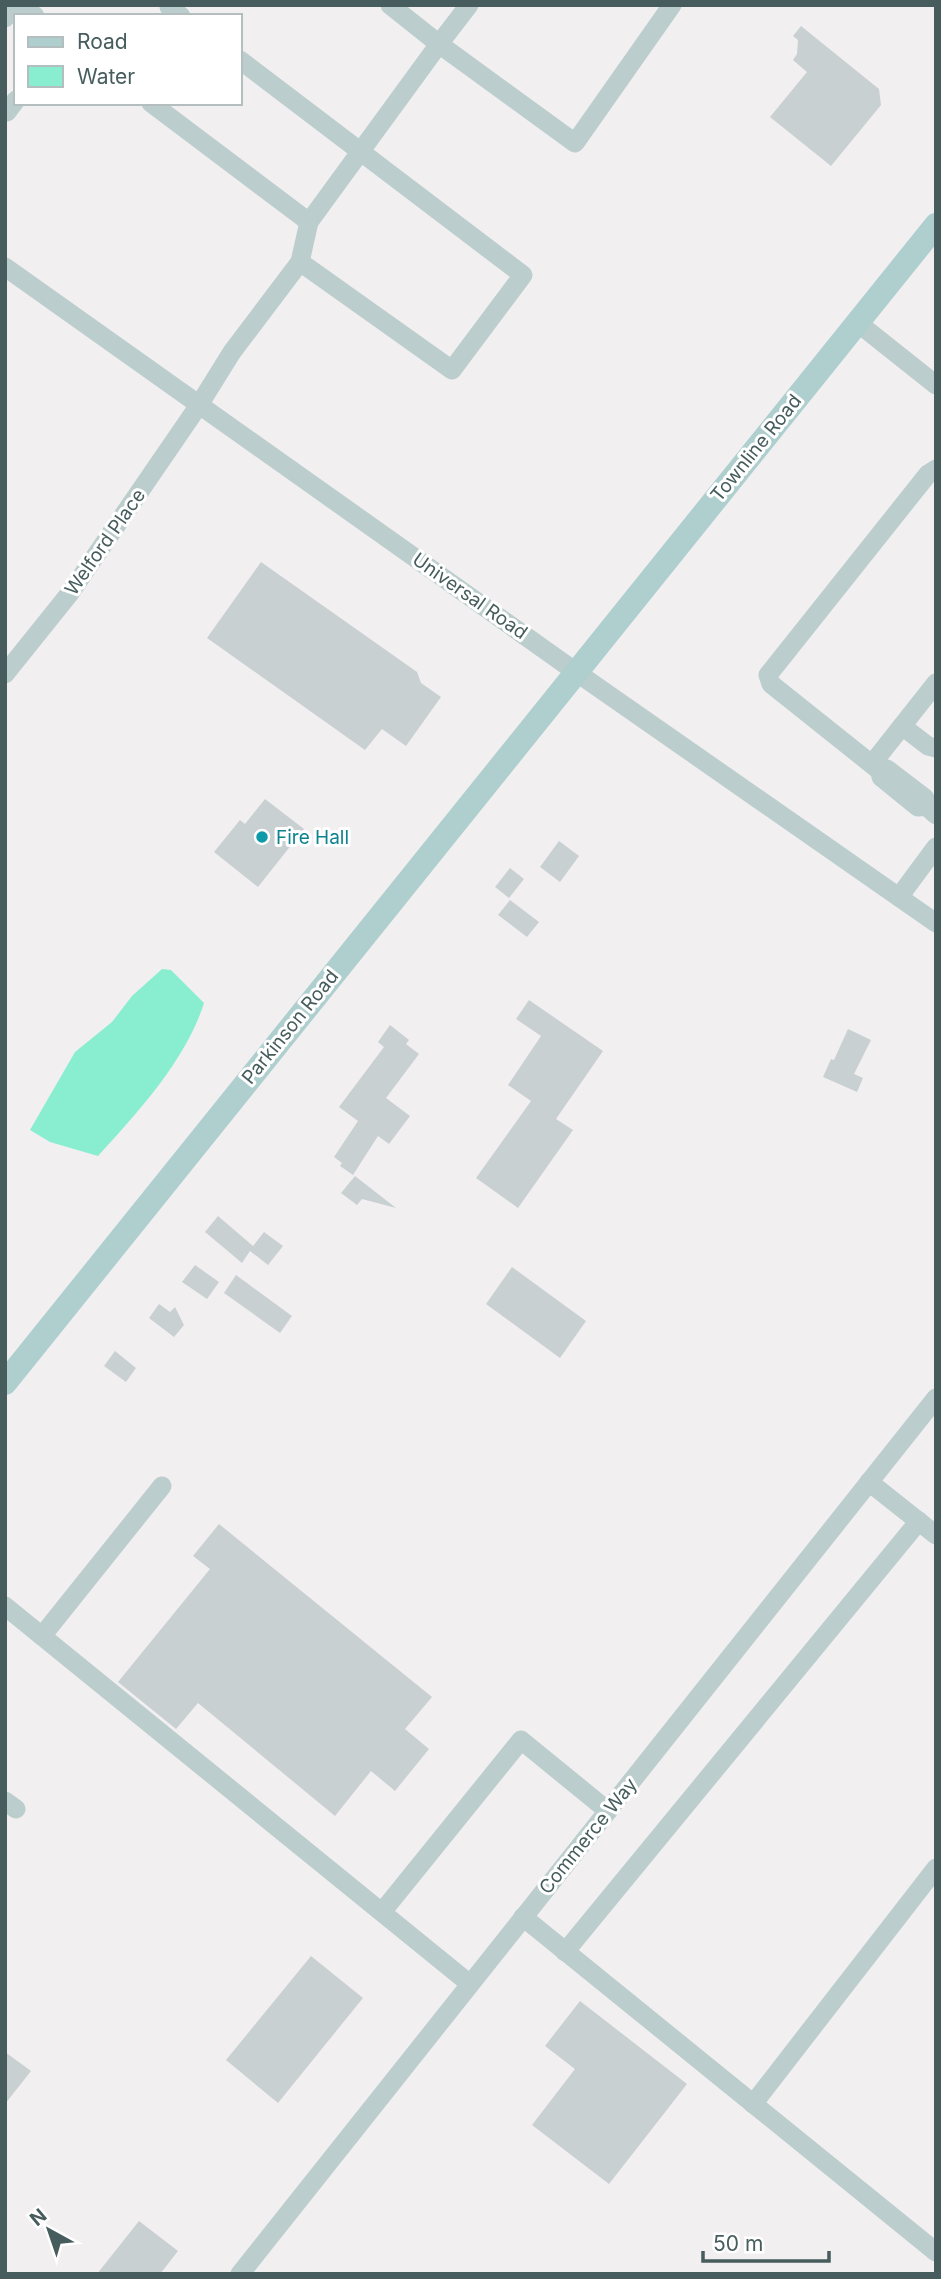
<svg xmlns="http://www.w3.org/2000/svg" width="941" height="2279" viewBox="0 0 941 2279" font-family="Inter,sans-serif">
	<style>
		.water { fill: #89eed0 }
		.building { fill: #c9d0d2 }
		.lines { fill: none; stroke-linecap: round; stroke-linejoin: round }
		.minor { stroke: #bbcdcc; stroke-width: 19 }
		.major { stroke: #afcfce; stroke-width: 24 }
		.culture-dot { fill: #0f9aa8; stroke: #fff; stroke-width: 2.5 }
		.labels { text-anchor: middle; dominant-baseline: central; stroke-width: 6; stroke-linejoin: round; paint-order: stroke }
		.street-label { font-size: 19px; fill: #475d5d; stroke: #fff }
		.culture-label { font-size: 19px; fill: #0d838f; stroke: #fff; text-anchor: start }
	</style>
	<rect width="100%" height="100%" fill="#f2eff1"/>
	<path class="water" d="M 162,969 L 171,970 L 204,1003 C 186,1060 138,1112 98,1156 L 50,1142 L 30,1130 L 75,1052 L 112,1022 L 132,996 Z"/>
	<g class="building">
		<path d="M 801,26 L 879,89 L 881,105 L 831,166 L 770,117 L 807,72 L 793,60 L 797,54 L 798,40 L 793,36 Z"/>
		<path d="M 261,562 L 417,672 L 421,683 L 441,697 L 406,746 L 382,729 L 365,750 L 207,638 Z"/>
		<path d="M 265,799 L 304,829 L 258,887 L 214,852 L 240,820 L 245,824 Z"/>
		<path d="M 559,841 L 579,856 L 560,882 L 540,867 Z"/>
		<path d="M 510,868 L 524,879 L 509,898 L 495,887 Z"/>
		<path d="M 510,900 L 539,922 L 527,937 L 498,915 Z"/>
		<path d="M 529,1000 L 603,1051 L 556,1119 L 573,1130 L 518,1208 L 476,1178 L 531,1101 L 508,1085 L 541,1036 L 516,1019 Z"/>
		<path d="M 390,1025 L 409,1040 L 406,1044 L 419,1054 L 386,1098 L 410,1116 L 389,1144 L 378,1136 L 353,1175 L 340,1166 L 342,1163 L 334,1157 L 358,1121 L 339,1107 L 384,1047 L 378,1042 Z"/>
		<path d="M 848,1029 L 871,1040 L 854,1074 L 863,1078 L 857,1092 L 823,1077 L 831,1059 L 834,1060 Z"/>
		<path d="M 355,1176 L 396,1208 L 362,1199 L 357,1205 L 341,1193 Z"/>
		<path d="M 218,1216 L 253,1246 L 264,1232 L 283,1246 L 268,1265 L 250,1251 L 242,1263 L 205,1232 Z"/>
		<path d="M 195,1265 L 219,1282 L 207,1299 L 182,1282 Z"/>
		<path d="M 512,1267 L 586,1321 L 560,1358 L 486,1304 Z"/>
		<path d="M 236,1275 L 292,1316 L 280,1333 L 224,1293 Z"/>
		<path d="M 159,1304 L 170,1312 L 175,1307 L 184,1325 L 174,1337 L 149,1318 Z"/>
		<path d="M 115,1351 L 136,1368 L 126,1382 L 104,1366 Z"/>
		<path d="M 219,1524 L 432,1697 L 405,1729 L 429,1749 L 395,1791 L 371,1771 L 335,1816 L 198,1703 L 176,1729 L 118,1682 L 210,1569 L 193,1556 Z"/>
		<path d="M 311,1956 L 363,1998 L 278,2103 L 226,2060 Z"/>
		<path d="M 580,2001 L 687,2084 L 609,2184 L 532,2125 L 575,2069 L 545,2046 Z"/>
		<path d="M 5,2052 L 31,2071 L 5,2104 Z"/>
		<path d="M 139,2221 L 178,2251 L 160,2274 L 97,2274 Z"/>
	</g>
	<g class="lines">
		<g class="minor">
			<path d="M 21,5 L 35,16"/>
			<path d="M 469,5 L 439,44 L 575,143 L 672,5"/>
			<path d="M 169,7 L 181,16"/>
			<path d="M 5,18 L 14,5"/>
			<path d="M 240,60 L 523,275 L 452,370 L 300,262"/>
			<path d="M 151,103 L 309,222 L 439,44 L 390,5"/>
			<path d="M 7,112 L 16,100"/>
			<path d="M 5,267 L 576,672 L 936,923"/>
			<path d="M 858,323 L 936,385"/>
			<path d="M 5,674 L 70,593 L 199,405 L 232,352 L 300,262 L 309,222"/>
			<path d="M 902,726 L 936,683"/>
			<path d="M 872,764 L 902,726 L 928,746 L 936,748"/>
			<path d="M 880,771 L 771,684 L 768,675 L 928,474 L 936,469"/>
			<path d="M 926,806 L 925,798 L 887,769 L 880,771 L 881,777 L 918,807 L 926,806 L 936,815"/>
			<path d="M 899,897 L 936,847"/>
			<path d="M 869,1482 L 936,1535"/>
			<path d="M 5,1606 L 470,1984"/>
			<path d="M 42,1636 L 162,1486"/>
			<path d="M 5,1801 L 16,1809"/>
			<path d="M 382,1912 L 521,1740 L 608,1811"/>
			<path d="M 523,1917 L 936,2252"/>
			<path d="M 565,1952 L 919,1521"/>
			<path d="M 753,2104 L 936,1868"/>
			<path d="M 240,2274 L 936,1398"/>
		</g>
		<path class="major" d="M 5,1383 L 936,225"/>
	</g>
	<circle class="culture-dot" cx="262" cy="837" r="7"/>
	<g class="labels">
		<g class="street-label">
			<text transform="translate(756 448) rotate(-51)">Townline Road</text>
			<text transform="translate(105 542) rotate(-55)">Welford Place</text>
			<text transform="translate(470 596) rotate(35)">Universal Road</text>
			<text transform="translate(290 1027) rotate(-51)">Parkinson Road</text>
			<text transform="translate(588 1836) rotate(-51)">Commerce Way</text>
		</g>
		<g class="culture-label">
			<text x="276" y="837">Fire Hall</text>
		</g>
	</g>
	<rect width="941" height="2279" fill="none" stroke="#475d5d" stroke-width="14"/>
	<rect x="14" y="14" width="228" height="91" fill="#ffffff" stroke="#b5bebe" stroke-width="2"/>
	<rect x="28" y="37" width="35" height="10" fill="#afcfce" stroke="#b5bebe" stroke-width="2"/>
	<text x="77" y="49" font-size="21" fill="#475d5d">Road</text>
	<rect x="28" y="66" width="35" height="21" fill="#89eed0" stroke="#b5bebe" stroke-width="2"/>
	<text x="77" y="84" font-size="21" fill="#475d5d">Water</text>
	<g transform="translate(49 2230) rotate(320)" stroke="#ffffff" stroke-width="5" paint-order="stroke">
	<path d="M0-5L12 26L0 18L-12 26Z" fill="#475d5d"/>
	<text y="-10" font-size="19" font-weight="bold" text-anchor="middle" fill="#475d5d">N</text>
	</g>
	<path d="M703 2251v10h126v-10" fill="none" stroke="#475d5d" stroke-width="3.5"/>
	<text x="713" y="2251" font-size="21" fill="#475d5d" stroke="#ffffff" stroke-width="5" paint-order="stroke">50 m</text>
</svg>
